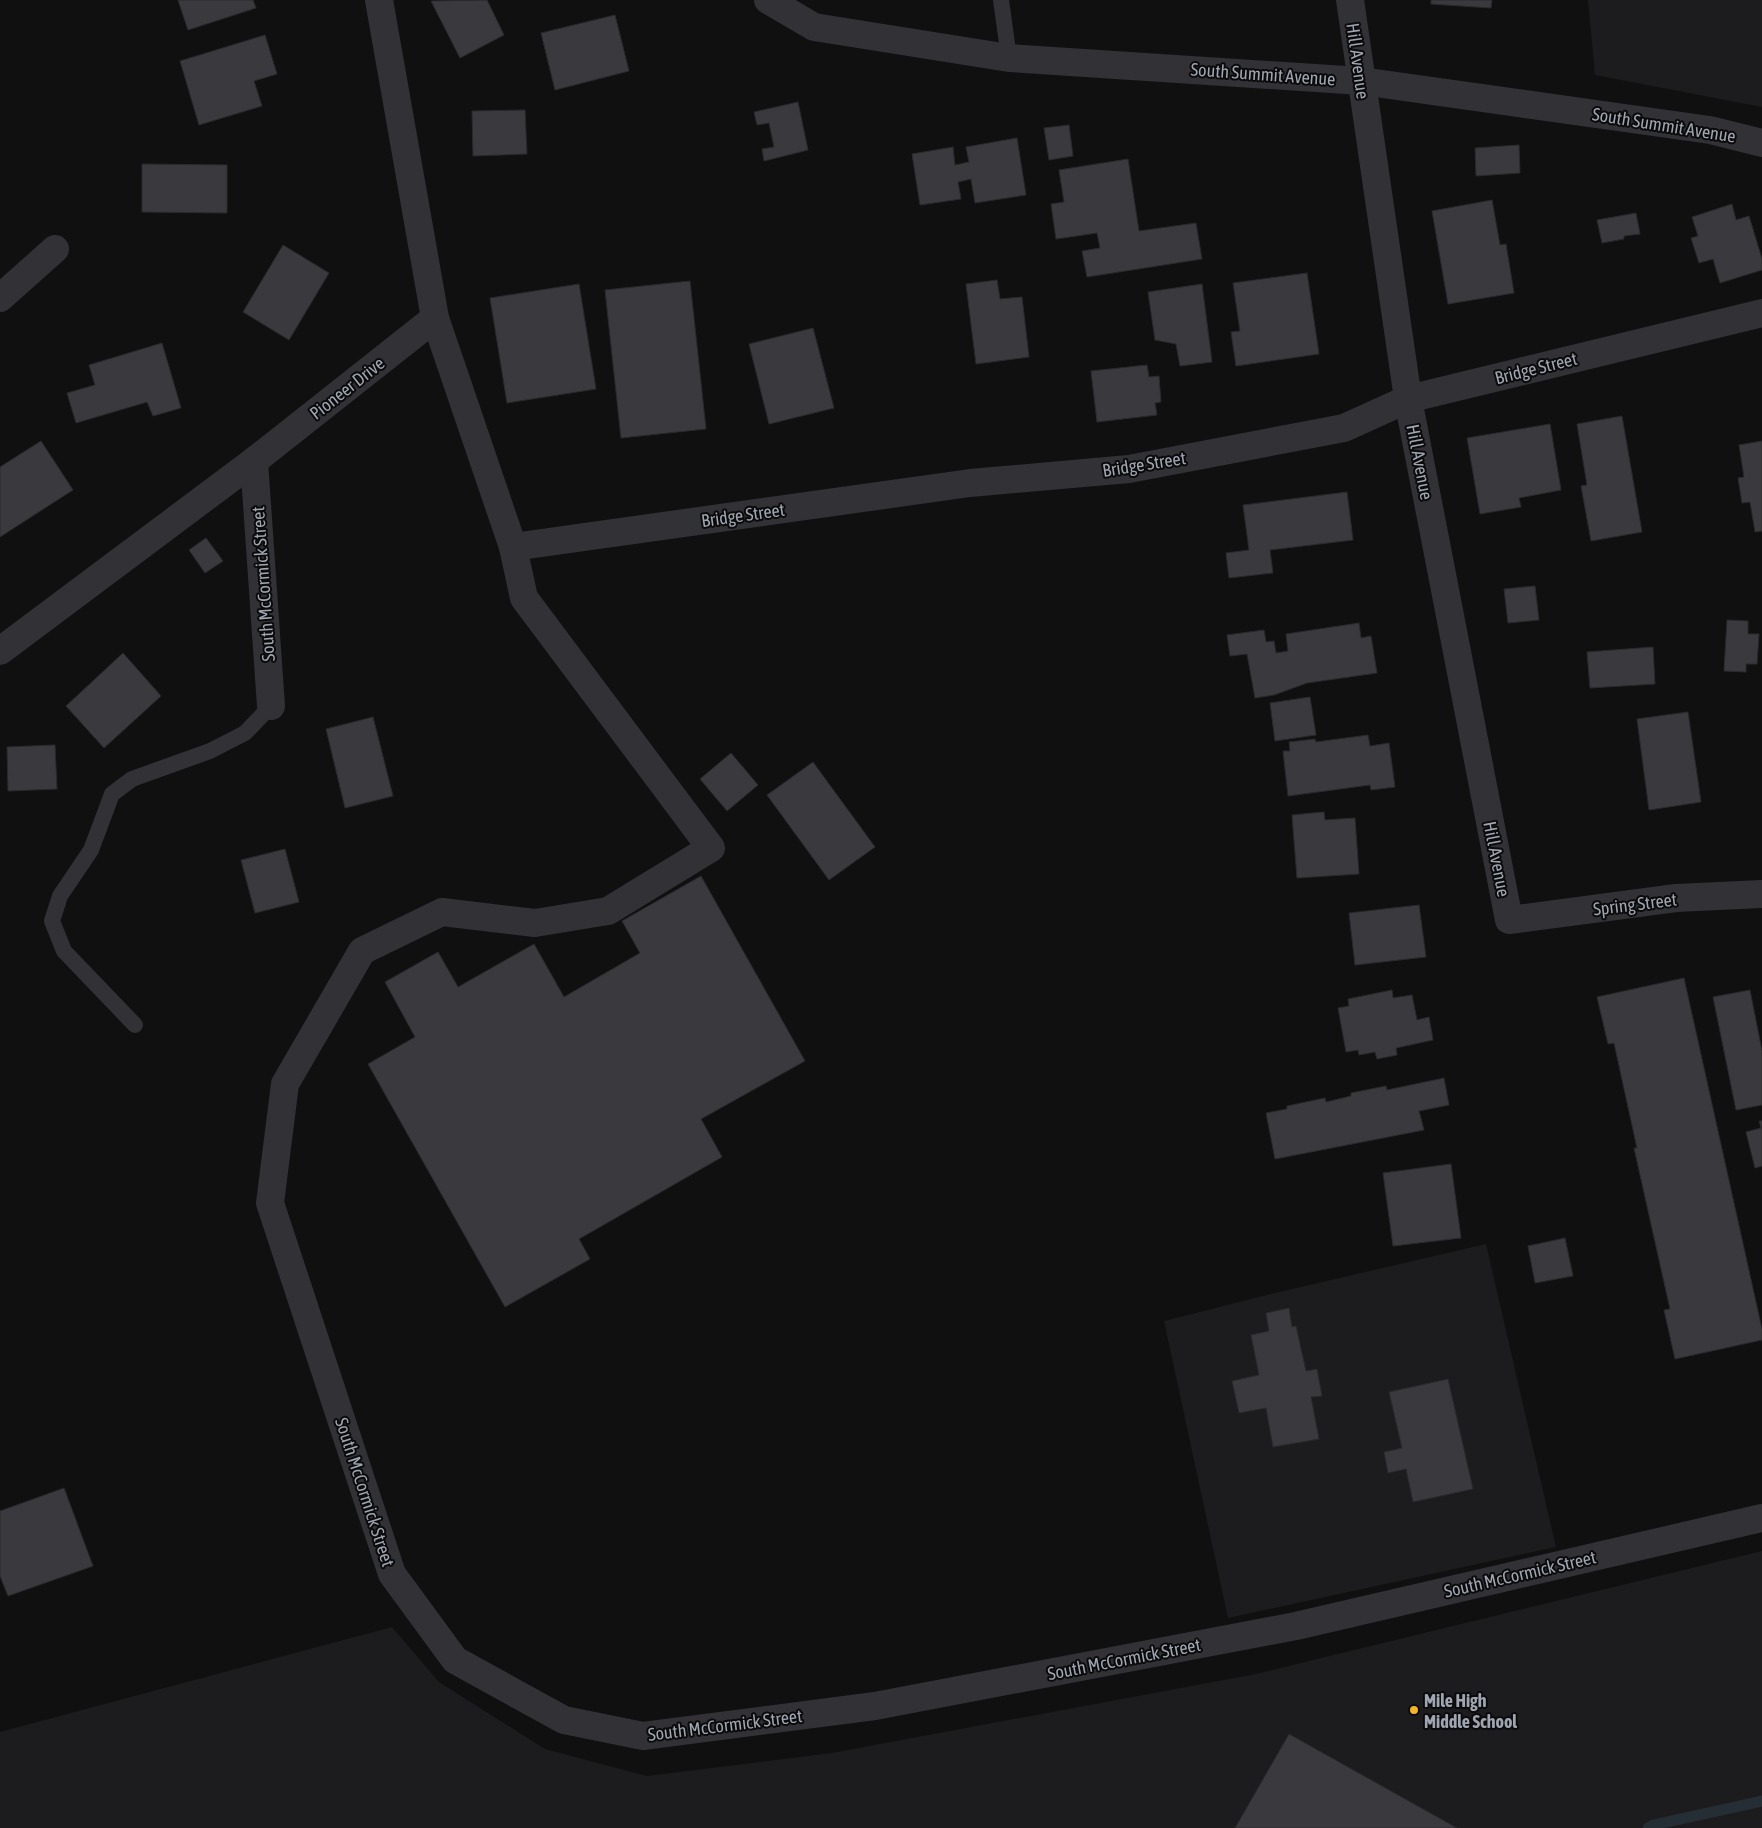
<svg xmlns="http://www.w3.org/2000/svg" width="1762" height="1828" viewBox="0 0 1762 1828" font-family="'Asap Condensed',sans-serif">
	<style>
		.built { fill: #1c1c1e }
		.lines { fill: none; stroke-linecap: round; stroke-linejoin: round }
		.stream { stroke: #262e35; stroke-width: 11 }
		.building { fill: #3a3a3e; stroke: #2a2a2d }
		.service { stroke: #313136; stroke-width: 16 }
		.minor { stroke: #313136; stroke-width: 28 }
		.poi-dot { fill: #f5b623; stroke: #0b0b0c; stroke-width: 2 }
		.labels { text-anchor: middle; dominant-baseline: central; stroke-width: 4; stroke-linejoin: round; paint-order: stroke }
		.street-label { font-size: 18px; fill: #a0a5b2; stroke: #0b0b0c }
		.poi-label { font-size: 18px; font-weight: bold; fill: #a0a5b2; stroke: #0b0b0c; text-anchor: start }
	</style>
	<rect width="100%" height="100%" fill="#101011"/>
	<g class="built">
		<path d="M 1588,0 L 1762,0 L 1762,107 L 1595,75 Z"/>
		<path d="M 1486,1244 L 1556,1547 L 1228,1618 L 1164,1321 L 1275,1293 Z"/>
		<path d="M 1762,1551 L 1762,1828 L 0,1828 L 0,1732 L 392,1627 L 439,1682 L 545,1749 L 647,1776 L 832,1753 L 1256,1674 Z"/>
	</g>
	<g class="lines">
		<path class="stream" d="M 1648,1828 L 1653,1825 L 1762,1801"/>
	</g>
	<g class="building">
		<path d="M 178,0 L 253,0 L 256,8 L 188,30 Z"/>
		<path d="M 487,0 L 504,35 L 460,58 L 431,1 Z"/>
		<path d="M 1431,0 L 1492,0 L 1491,8 L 1431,4 Z"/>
		<path d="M 615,15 L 629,71 L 555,90 L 541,33 Z"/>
		<path d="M 265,35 L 277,74 L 254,81 L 262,106 L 199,125 L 180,61 Z"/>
		<path d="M 798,102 L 808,150 L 764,161 L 762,149 L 774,147 L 769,123 L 757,125 L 754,112 Z"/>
		<path d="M 525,110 L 527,154 L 473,156 L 472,111 Z"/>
		<path d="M 1069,125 L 1073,156 L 1049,160 L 1044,128 Z"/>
		<path d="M 1017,138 L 1026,195 L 975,203 L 971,179 L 958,182 L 961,199 L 920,205 L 912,154 L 953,147 L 955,165 L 969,162 L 966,147 Z"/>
		<path d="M 1519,145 L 1520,173 L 1476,176 L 1475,148 Z"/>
		<path d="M 1128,159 L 1139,231 L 1196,223 L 1202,259 L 1087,277 L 1082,251 L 1100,248 L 1097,233 L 1056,239 L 1051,204 L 1064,202 L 1059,170 Z"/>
		<path d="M 142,164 L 227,165 L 227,213 L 142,212 Z"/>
		<path d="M 1492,200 L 1500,245 L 1506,244 L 1514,293 L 1448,304 L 1432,211 Z"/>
		<path d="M 1732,204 L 1736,220 L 1749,216 L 1762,259 L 1762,270 L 1720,283 L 1713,259 L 1699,263 L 1691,238 L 1698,236 L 1692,217 Z"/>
		<path d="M 1636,213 L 1640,234 L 1624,236 L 1624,239 L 1602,243 L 1597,220 Z"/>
		<path d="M 283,245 L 329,273 L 289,340 L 243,312 Z"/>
		<path d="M 1307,273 L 1319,354 L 1236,366 L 1231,332 L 1240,331 L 1233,283 Z"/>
		<path d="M 997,280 L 1000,299 L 1022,297 L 1029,357 L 976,364 L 966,284 Z"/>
		<path d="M 690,281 L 706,429 L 621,438 L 605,290 Z"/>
		<path d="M 579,284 L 596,389 L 507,403 L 490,298 Z"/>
		<path d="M 1202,284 L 1212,362 L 1180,366 L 1176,344 L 1155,340 L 1148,292 Z"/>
		<path d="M 813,328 L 834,408 L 769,424 L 749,344 Z"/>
		<path d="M 162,343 L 181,408 L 153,416 L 147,402 L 76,423 L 67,393 L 95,385 L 89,365 Z"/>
		<path d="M 1147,365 L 1149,377 L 1159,376 L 1161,402 L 1155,403 L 1157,415 L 1097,422 L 1091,371 Z"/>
		<path d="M 1622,416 L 1642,532 L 1591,541 L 1581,486 L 1587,485 L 1577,424 Z"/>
		<path d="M 1550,424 L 1561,490 L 1519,498 L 1521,507 L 1480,514 L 1467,438 Z"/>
		<path d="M 41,441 L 73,490 L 0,537 L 0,467 Z"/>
		<path d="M 1762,441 L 1762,531 L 1755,532 L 1750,502 L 1742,503 L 1738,478 L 1744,477 L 1739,445 Z"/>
		<path d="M 1347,492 L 1353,540 L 1270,550 L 1273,573 L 1229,578 L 1226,553 L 1249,550 L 1243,505 Z"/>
		<path d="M 206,538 L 223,561 L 205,573 L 189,550 Z"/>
		<path d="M 1535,586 L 1539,620 L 1508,623 L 1504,589 Z"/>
		<path d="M 1727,620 L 1748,621 L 1748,634 L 1759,634 L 1757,664 L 1746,664 L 1746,672 L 1724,671 Z"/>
		<path d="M 1359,623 L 1361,638 L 1371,636 L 1377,673 L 1307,683 L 1274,695 L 1255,698 L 1247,654 L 1230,656 L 1227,635 L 1264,630 L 1266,642 L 1274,641 L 1276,653 L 1288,651 L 1286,634 Z"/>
		<path d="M 1653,647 L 1655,684 L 1590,688 L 1587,652 Z"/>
		<path d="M 123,653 L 161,696 L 104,748 L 66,706 Z"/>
		<path d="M 1310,697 L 1316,735 L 1275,741 L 1270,703 Z"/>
		<path d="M 1688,712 L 1701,802 L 1649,810 L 1637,719 Z"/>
		<path d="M 373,717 L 393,796 L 345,808 L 326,729 Z"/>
		<path d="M 1368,735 L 1370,746 L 1389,743 L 1395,787 L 1371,790 L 1370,785 L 1288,796 L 1283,751 L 1290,751 L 1289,742 L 1315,739 L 1316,742 Z"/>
		<path d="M 55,745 L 57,789 L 8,791 L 7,747 Z"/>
		<path d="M 731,753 L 758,785 L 727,811 L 700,779 Z"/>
		<path d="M 813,762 L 875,847 L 829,880 L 767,795 Z"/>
		<path d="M 1324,812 L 1325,820 L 1355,818 L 1359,874 L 1297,878 L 1292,815 Z"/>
		<path d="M 285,849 L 299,902 L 255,913 L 241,860 Z"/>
		<path d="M 701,876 L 805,1061 L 701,1119 L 722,1157 L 579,1239 L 590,1259 L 505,1307 L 368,1064 L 415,1037 L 385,982 L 438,952 L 458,987 L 534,944 L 564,997 L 640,953 L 622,921 Z"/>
		<path d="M 1419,905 L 1426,957 L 1355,965 L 1349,913 Z"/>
		<path d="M 1684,978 L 1762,1329 L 1762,1340 L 1675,1359 L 1664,1310 L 1670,1309 L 1634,1148 L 1637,1148 L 1614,1043 L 1608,1044 L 1597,997 Z"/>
		<path d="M 1392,990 L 1393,998 L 1412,995 L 1417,1020 L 1429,1017 L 1433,1040 L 1396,1048 L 1397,1055 L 1377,1059 L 1375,1052 L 1359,1055 L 1358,1050 L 1346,1052 L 1338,1008 L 1349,1006 L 1348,999 Z"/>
		<path d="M 1750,990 L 1762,1051 L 1762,1105 L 1736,1110 L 1713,997 Z"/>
		<path d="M 1444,1078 L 1449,1105 L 1419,1111 L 1424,1130 L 1275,1159 L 1266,1113 L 1287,1109 L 1287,1106 L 1325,1098 L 1326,1102 L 1351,1096 L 1351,1093 L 1386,1086 L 1387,1090 Z"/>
		<path d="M 1759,1121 L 1762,1121 L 1762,1166 L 1755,1168 L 1746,1132 L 1761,1128 Z"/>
		<path d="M 1451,1164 L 1461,1238 L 1393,1246 L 1383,1173 Z"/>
		<path d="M 1565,1238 L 1573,1276 L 1535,1283 L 1528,1246 Z"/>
		<path d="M 1289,1308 L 1292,1327 L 1296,1326 L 1306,1371 L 1317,1369 L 1322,1396 L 1311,1397 L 1319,1439 L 1273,1447 L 1266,1408 L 1239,1413 L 1232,1381 L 1259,1375 L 1251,1335 L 1269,1331 L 1266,1313 Z"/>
		<path d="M 1448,1379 L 1473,1489 L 1413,1502 L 1406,1469 L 1388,1473 L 1384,1452 L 1402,1448 L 1389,1392 Z"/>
		<path d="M 64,1488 L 93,1566 L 8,1596 L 0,1576 L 0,1511 Z"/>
		<path d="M 1289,1734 L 1457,1828 L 1235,1828 Z"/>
	</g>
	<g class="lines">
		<g class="service">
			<path d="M 1001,0 L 1009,58"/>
			<path d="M 135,1025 L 64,951 L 52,921 L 60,896 L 91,850 L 112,794 L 132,779 L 210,751 L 245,733 L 271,706"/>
		</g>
		<g class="minor">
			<path d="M 379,0 L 435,318 L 513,547 L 524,598 L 711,848 L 608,911 L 535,923 L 442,912 L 362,951 L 285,1084 L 270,1203 L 392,1574 L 455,1660 L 564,1720 L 643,1736 L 875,1706 L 1296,1626 L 1762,1518"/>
			<path d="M 768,0 L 814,27 L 1009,58 L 1361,81 L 1710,130 L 1762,143"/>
			<path d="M 1350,0 L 1408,399 L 1509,920 L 1676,898 L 1762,894"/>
			<path d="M 0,298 L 55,249"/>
			<path d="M 254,461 L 271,706"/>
			<path d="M 513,547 L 970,483 L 1129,469 L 1344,428 L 1408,399 L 1762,313"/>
			<path d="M 0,651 L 254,461 L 435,318"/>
		</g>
	</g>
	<circle class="poi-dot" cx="1414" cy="1710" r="5"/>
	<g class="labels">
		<g class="street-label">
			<text transform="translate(1358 61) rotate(82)">Hill Avenue</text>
			<text transform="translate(1263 74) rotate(4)">South Summit Avenue</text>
			<text transform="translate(1664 125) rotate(9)">South Summit Avenue</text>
			<text transform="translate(1536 368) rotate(-14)">Bridge Street</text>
			<text transform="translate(347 388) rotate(-38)">Pioneer Drive</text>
			<text transform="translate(1420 462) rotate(79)">Hill Avenue</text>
			<text transform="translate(1144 464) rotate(-9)">Bridge Street</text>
			<text transform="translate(743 515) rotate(-8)">Bridge Street</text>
			<text transform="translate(263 584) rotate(-94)">South McCormick Street</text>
			<text transform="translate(1497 859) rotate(79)">Hill Avenue</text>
			<text transform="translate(1635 904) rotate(-7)">Spring Street</text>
			<text transform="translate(365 1492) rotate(72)">South McCormick Street</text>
			<text transform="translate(1520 1574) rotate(-13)">South McCormick Street</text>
			<text transform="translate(1124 1659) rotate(-11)">South McCormick Street</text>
			<text transform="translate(725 1725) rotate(-7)">South McCormick Street</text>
		</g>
		<g class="poi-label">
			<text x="1424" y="1700">Mile High<tspan x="1424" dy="21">Middle School</tspan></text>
		</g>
	</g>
</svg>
